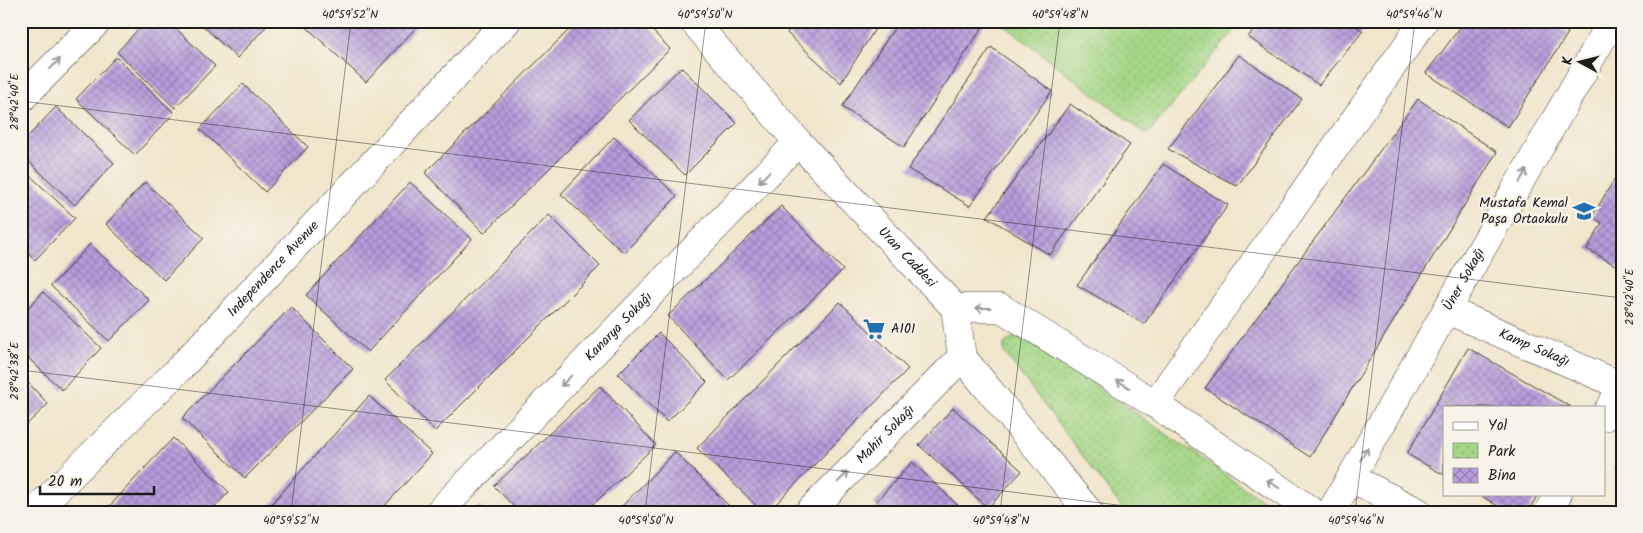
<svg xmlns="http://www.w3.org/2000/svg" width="1643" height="533" viewBox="0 0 1643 533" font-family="Kalam,sans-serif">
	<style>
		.park { fill: url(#park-dots); stroke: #607950 }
		.building { fill: url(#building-cross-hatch) }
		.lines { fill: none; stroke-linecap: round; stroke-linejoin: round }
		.street-casing { stroke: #3c3a36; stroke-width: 29 }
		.secondary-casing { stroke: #3c3a36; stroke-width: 29 }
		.street { stroke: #fff; stroke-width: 28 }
		.secondary { stroke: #fff; stroke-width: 28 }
		.oneway { stroke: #999 }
		.ticks { fill: none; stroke: #1c1c1c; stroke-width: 1; stroke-opacity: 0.45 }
		.labels { text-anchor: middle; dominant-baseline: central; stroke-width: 4.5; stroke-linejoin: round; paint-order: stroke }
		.poi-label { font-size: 14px; fill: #1c1c1c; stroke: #f7f3e8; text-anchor: end }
		.street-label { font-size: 14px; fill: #1c1c1c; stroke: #f7f3e8 }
		.neatline { fill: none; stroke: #1c1c1c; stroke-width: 2 }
		.ticks-label { font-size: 12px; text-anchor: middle; fill: #1c1c1c }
	</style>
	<defs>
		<pattern id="park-dots" width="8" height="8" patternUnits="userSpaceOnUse" patternTransform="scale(1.25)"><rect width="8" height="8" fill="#a3d685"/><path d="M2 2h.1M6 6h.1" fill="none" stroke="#8cb772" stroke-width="1.8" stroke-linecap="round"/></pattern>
		<pattern id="building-cross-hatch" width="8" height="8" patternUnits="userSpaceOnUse" patternTransform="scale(1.25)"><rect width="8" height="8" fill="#b89ddd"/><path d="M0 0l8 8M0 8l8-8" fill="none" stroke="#957fb2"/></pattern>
	</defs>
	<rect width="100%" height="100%" fill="#f7f3e8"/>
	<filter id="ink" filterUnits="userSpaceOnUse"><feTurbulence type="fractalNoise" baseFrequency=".02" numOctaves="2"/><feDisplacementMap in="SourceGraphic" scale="10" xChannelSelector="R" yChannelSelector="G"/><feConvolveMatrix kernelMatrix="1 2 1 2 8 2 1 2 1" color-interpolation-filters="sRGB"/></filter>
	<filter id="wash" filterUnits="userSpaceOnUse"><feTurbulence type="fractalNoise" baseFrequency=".0096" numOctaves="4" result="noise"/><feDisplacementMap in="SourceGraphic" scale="20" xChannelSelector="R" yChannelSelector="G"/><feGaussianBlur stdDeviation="1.12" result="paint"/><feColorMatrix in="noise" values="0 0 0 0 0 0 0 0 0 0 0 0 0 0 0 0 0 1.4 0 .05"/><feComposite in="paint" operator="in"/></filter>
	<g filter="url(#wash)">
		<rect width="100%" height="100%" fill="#f1e5cb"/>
		<g class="park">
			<path d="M 999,21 L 1242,21 L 1147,135 Z"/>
			<path d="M 1026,337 L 1279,512 L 1125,512 L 1004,352 L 1004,344 L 1012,338 Z"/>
		</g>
		<g id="blocks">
			<g class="building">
				<path d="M 21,21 L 29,21 L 21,30 Z"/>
				<path d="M 146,21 L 168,21 L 215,66 L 175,108 L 117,52 Z"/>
				<path d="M 198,21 L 271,21 L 237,58 Z"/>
				<path d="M 304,21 L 422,21 L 366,82 L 302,23 Z"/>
				<path d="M 578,21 L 643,21 L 670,49 L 484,233 L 425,173 Z"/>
				<path d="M 794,21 L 880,21 L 841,83 L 787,33 Z"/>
				<path d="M 899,21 L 978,21 L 984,25 L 904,147 L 842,107 Z"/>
				<path d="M 1260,21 L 1348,21 L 1363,31 L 1319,85 L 1248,37 Z"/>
				<path d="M 1465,21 L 1552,21 L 1568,33 L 1508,127 L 1426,73 Z"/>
				<path d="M 991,47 L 1052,91 L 970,206 L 908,169 Z"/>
				<path d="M 1239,55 L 1302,99 L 1237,186 L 1168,149 Z"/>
				<path d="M 116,57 L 174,113 L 135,155 L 76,99 Z"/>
				<path d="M 681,67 L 737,123 L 685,175 L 629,120 Z"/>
				<path d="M 243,84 L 308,147 L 265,192 L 200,129 Z"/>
				<path d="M 1418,99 L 1497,152 L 1310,457 L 1205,388 Z"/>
				<path d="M 1070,104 L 1130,145 L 1050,255 L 987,217 Z"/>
				<path d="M 56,107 L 114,163 L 75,205 L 21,154 L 21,144 Z"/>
				<path d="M 614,137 L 677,196 L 624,253 L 561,194 Z"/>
				<path d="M 1163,164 L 1228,205 L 1144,324 L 1077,285 Z"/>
				<path d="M 1622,166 L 1622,269 L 1587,249 L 1602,223 L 1592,217 Z"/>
				<path d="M 21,167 L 75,218 L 35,260 L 21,247 Z"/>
				<path d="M 145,182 L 204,238 L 164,280 L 106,224 Z"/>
				<path d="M 410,182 L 472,239 L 368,352 L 306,295 Z"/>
				<path d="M 781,206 L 843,270 L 728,380 L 668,316 Z"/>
				<path d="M 549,215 L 600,266 L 435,431 L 385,380 Z"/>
				<path d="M 90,244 L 149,300 L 109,341 L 51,286 Z"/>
				<path d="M 43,292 L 101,348 L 62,390 L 21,351 L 21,315 Z"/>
				<path d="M 840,302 L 908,369 L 768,512 L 763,512 L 697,448 Z"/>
				<path d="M 291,307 L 353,369 L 245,478 L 182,418 Z"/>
				<path d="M 659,333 L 707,382 L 667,422 L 618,374 Z"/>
				<path d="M 1468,348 L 1571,407 L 1444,407 L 1444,475 L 1407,454 Z"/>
				<path d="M 21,375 L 48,404 L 21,430 Z"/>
				<path d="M 600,386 L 656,445 L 585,512 L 519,512 L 494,486 Z"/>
				<path d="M 369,396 L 432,454 L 379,512 L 264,512 Z"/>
				<path d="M 953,408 L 1022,471 L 988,508 L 919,445 Z"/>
				<path d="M 173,438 L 229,492 L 210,512 L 104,512 Z"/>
				<path d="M 675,452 L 730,507 L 726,512 L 616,512 Z"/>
				<path d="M 1622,457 L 1622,471 L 1616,468 Z"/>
				<path d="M 912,462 L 965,512 L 882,512 L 874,504 Z"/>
				<path d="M 1478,494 L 1538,494 L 1528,512 L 1508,512 Z"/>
				<path d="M 1376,503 L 1391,512 L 1372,512 Z"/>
				<path d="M 479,505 L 486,512 L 473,512 Z"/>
			</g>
		</g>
	</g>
	<g filter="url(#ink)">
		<use href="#blocks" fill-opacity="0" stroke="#3c3a36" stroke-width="1"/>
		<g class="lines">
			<g class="street-casing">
				<g id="street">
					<path d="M 21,99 L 98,21"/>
					<path d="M 955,308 L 1001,308 L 1155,404 L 1313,512"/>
					<path id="s1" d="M 1447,310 L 1622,386"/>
					<path d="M 1155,404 L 1424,21"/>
					<path d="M 1604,417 L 1622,387"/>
					<path d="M 1351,478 L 1418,512"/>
					<path id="s2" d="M 439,512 L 798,142"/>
					<path id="s3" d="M 809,512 L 962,357"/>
					<path id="s4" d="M 1331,512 L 1612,21"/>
					<path d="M 1548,512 L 1558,494"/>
				</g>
			</g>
			<g class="secondary-casing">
				<g id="secondary">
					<path id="s5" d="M 693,21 L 798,142 L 955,308 L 962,357 L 1089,512"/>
					<path id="s6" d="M 34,512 L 179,369 L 507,21"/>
				</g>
			</g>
			<use href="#street" class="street"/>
			<use href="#secondary" class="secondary"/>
		</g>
		<defs><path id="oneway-shaft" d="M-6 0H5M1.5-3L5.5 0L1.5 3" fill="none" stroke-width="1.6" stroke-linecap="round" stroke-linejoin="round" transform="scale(1.25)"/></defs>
		<g class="oneway">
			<use href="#oneway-shaft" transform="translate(55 64) rotate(-46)"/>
			<use href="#oneway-shaft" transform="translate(1523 176) rotate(-60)"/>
			<use href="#oneway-shaft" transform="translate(764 177) rotate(134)"/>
			<use href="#oneway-shaft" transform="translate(983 308) rotate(-180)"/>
			<use href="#oneway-shaft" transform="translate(566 381) rotate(134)"/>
			<use href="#oneway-shaft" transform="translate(1123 384) rotate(-148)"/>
			<use href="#oneway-shaft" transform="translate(1364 454) rotate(-60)"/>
			<use href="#oneway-shaft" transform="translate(843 477) rotate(-45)"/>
			<use href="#oneway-shaft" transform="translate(1273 484) rotate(-146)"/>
		</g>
	</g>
	<path class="ticks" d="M 1556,21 L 1622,29M 21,101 L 1622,298M 21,370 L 1174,512M 291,512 L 351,21M 645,512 L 706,21M 1000,512 L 1060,21M 1355,512 L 1415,21"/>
	<defs>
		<g id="school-bare" transform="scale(1.725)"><path d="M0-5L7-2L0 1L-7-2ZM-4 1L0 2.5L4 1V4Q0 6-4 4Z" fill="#1f6fb2" stroke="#f7f3e8" stroke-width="2.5" paint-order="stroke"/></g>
		<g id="supermarket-bare" transform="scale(1.725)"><path d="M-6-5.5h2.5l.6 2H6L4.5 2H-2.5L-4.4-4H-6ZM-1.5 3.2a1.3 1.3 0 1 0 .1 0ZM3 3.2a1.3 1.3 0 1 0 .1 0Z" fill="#1f6fb2" stroke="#f7f3e8" stroke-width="2.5" paint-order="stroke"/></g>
	</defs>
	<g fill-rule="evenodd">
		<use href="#school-bare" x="1584" y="211"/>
		<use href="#supermarket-bare" x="874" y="329"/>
	</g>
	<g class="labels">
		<g class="poi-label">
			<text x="1568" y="203">Mustafa Kemal<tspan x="1568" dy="16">Paşa Ortaokulu</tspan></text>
			<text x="891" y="329" text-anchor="start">A101</text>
		</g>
		<g class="street-label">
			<text stroke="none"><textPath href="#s5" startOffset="319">Uran Caddesi</textPath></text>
			<text stroke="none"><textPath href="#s6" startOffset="341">Independence Avenue</textPath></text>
			<text stroke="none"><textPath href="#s4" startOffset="268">Üner Sokağı</textPath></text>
			<text stroke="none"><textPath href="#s2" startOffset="258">Kanarya Sokağı</textPath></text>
			<text stroke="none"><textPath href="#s1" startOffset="95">Kamp Sokağı</textPath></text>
			<text stroke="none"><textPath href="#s3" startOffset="109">Mahir Sokağı</textPath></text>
		</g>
	</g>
	<rect width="1643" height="533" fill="none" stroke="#f7f3e8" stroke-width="55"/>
	<rect x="1443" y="406" width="162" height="90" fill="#f7f3e8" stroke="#9f9d96"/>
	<rect x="1453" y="422" width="25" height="8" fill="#ffffff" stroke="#9f9d96"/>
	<text x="1488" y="430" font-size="15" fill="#1c1c1c">Yol</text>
	<rect x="1453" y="443" width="25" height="15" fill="url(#park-dots)" stroke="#9f9d96"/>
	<text x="1488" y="456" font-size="15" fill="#1c1c1c">Park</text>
	<rect x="1453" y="468" width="25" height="15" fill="url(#building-cross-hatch)" stroke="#9f9d96"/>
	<text x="1488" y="480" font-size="15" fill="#1c1c1c">Bina</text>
	<g transform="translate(1580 62) rotate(277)" stroke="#f7f3e8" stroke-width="4" paint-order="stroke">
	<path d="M0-4L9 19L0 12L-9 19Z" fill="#1c1c1c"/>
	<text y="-8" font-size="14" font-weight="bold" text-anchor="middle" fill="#1c1c1c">K</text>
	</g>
	<path d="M40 486v8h114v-8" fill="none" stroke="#1c1c1c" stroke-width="2.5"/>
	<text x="48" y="486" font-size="15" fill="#1c1c1c" stroke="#f7f3e8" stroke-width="4" paint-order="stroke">20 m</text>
	<rect x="28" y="28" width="1588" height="478" class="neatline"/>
	<g class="ticks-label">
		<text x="350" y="18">40°59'52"N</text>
		<text x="705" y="18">40°59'50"N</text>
		<text x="1060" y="18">40°59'48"N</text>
		<text x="1414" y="18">40°59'46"N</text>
		<text transform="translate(14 102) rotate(-90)" y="4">28°42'40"E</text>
		<text transform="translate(1629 297) rotate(-90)" y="4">28°42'40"E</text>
		<text transform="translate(14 371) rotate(-90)" y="4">28°42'38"E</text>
		<text x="291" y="524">40°59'52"N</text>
		<text x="646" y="524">40°59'50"N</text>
		<text x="1001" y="524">40°59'48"N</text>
		<text x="1356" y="524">40°59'46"N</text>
	</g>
</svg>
